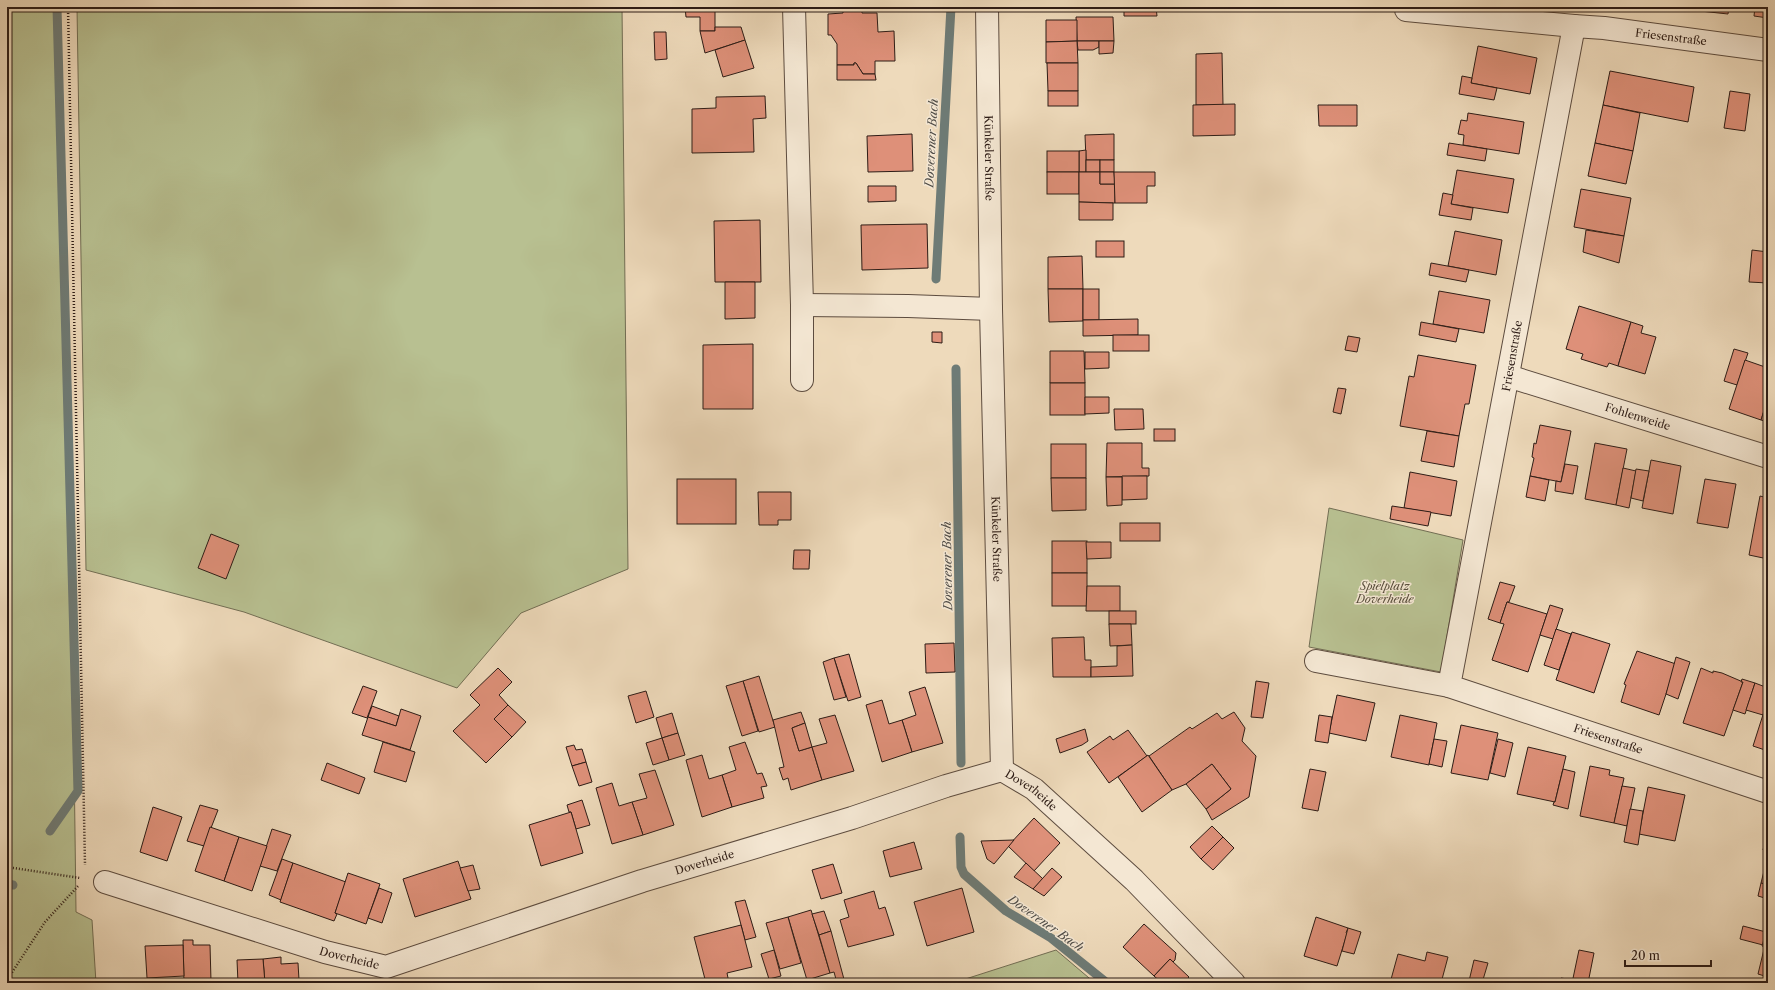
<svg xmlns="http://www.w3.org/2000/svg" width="1775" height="990" viewBox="0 0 1775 990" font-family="'Libre Caslon Text',serif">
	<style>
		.green { fill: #b8c091; stroke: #726e54 }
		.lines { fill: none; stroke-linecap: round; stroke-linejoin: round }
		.stream { stroke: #6e7b76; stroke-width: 9 }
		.building { fill: #de9079; stroke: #2d1c16 }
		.minor-casing { stroke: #5d4c3f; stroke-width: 24 }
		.path { stroke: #2d1c16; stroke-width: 2.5; stroke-dasharray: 1 2; stroke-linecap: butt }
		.minor { stroke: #f4e7d3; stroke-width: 22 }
		.labels { text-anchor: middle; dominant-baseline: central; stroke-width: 3; stroke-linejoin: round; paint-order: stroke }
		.street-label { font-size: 11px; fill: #2d1c16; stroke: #f4e7d3 }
		.park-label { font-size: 11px; font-style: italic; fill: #574d3b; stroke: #f4e7d3 }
		.water-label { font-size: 12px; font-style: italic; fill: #4e4b46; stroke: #f4e7d3 }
	</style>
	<rect width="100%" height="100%" fill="#eedabb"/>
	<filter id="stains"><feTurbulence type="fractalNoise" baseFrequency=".005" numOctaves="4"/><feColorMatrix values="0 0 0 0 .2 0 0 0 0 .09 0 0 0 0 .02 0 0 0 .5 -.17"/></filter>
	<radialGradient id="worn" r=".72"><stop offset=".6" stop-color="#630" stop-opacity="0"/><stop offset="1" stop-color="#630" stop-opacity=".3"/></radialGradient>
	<g class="green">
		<path d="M 7,7 L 58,7 L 69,360 L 76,912 L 92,920 L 96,983 L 7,983 Z"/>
		<path d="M 77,7 L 622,7 L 628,569 L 521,613 L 457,688 L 244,612 L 86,570 Z"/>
		<path d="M 1329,508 L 1463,540 L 1441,672 L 1309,647 Z"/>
		<path d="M 1056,950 L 1095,983 L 953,983 Z"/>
	</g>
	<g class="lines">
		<g class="stream">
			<path d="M 936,279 L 951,7"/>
			<path d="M 956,369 L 961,763"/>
			<path d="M 50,831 L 78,791 L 57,7"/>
			<path d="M 960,837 L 961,867 L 964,874 L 1006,911 L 1051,938 L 1107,983"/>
			<path d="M 7,884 L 13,885"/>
		</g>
	</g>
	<g class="building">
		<path d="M 685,7 L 715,7 L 715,31 L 700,31 L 700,17 L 686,17 Z"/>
		<path d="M 1124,7 L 1156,7 L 1157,16 L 1124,16 Z"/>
		<path d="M 1692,7 L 1729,7 L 1728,14 L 1691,10 Z"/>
		<path d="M 1729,7 L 1742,7 L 1742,11 L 1729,10 Z"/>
		<path d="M 1755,7 L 1768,7 L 1768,18 L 1754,16 Z"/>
		<path d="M 843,9 L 862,9 L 862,13 L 877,13 L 878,32 L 894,31 L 895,61 L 875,61 L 875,74 L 863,74 L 856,63 L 854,63 L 854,65 L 837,65 L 837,44 L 831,35 L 828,35 L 828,14 L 843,13 Z"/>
		<path d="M 1076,17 L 1113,17 L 1114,41 L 1077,41 Z"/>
		<path d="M 1046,20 L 1077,20 L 1077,41 L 1046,42 Z"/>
		<path d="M 715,27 L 741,27 L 745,40 L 705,53 L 700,31 L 715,31 Z"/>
		<path d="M 654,32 L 666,32 L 667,59 L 655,60 Z"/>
		<path d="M 745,40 L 754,68 L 723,77 L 715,50 Z"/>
		<path d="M 1077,41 L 1099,41 L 1099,47 L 1093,50 L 1078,50 Z"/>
		<path d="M 1077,41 L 1078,63 L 1046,63 L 1046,42 Z"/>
		<path d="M 1099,41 L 1114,41 L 1113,53 L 1099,54 Z"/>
		<path d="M 1478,46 L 1537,58 L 1530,94 L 1471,83 Z"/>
		<path d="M 1222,53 L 1223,105 L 1196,105 L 1196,54 Z"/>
		<path d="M 854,63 L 856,63 L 863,74 L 875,74 L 876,80 L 837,80 L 837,65 L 854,65 Z"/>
		<path d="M 1047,63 L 1078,63 L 1078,91 L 1048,91 Z"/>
		<path d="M 1610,71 L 1694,87 L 1688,122 L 1603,105 Z"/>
		<path d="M 1462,76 L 1472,78 L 1471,83 L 1497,88 L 1494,100 L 1459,94 Z"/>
		<rect x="1048" y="91" width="30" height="15"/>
		<path d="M 1730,91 L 1750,94 L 1745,131 L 1724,128 Z"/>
		<path d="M 765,96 L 766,118 L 753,119 L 754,152 L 692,153 L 692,109 L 716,108 L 716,97 Z"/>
		<path d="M 1235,104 L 1235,135 L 1193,136 L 1193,105 Z"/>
		<path d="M 1318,105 L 1357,105 L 1357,126 L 1319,126 Z"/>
		<path d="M 1603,105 L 1640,113 L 1633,151 L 1595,143 Z"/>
		<path d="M 1468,113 L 1524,122 L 1519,154 L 1463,145 L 1464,135 L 1458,134 L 1461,120 L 1467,121 Z"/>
		<path d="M 912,134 L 913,171 L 868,172 L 867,136 Z"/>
		<path d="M 1114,134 L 1114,160 L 1086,160 L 1085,135 Z"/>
		<path d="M 1449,143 L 1487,149 L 1485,161 L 1447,155 Z"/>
		<path d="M 1595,143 L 1633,151 L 1626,184 L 1588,176 Z"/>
		<path d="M 1086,150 L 1086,172 L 1079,172 L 1079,151 Z"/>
		<rect x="1047" y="151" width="32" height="21"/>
		<rect x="1086" y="160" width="14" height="12"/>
		<rect x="1100" y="160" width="14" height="12"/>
		<path d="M 1457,170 L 1514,179 L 1508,213 L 1451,204 Z"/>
		<rect x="1047" y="172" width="32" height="22"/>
		<path d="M 1079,172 L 1100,172 L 1100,184 L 1115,184 L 1115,203 L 1079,202 Z"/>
		<path d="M 1100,172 L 1114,172 L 1115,184 L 1100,184 Z"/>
		<path d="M 1114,172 L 1155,172 L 1155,186 L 1147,186 L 1147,203 L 1115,203 Z"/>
		<path d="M 868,186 L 896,186 L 896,201 L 868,202 Z"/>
		<path d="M 1581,189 L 1631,198 L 1624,236 L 1574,227 Z"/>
		<path d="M 1443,193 L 1453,195 L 1451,204 L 1473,208 L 1471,220 L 1439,215 Z"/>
		<path d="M 1079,202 L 1113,203 L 1113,220 L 1079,220 Z"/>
		<path d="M 760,220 L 761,282 L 715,282 L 714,221 Z"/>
		<path d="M 927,224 L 928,268 L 862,270 L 861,225 Z"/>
		<path d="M 1586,230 L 1624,236 L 1619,263 L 1583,252 Z"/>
		<path d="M 1455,231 L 1502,240 L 1496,275 L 1448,266 Z"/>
		<rect x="1096" y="241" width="28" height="16"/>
		<path d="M 1752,250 L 1768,252 L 1768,283 L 1749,282 Z"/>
		<path d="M 1082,256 L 1083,289 L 1048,289 L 1048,257 Z"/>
		<path d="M 1431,263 L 1469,270 L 1466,282 L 1429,275 Z"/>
		<path d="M 725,282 L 755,282 L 755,318 L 725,319 Z"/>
		<path d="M 1048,289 L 1083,289 L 1083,321 L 1049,322 Z"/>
		<rect x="1083" y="289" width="16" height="31"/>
		<path d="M 1439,291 L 1490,300 L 1484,333 L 1433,324 Z"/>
		<path d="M 1579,306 L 1631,322 L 1618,366 L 1609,363 L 1607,367 L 1581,359 L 1583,354 L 1566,349 Z"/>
		<path d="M 1138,319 L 1138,335 L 1083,336 L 1083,320 Z"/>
		<path d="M 1421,322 L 1459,329 L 1456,342 L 1419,335 Z"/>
		<path d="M 1631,322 L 1643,326 L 1641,333 L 1656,337 L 1645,374 L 1618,366 Z"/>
		<path d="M 932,332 L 942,332 L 942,343 L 932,342 Z"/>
		<rect x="1113" y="335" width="36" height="16"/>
		<path d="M 1348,336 L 1360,338 L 1357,352 L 1345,350 Z"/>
		<path d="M 753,344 L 753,409 L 703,409 L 703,345 Z"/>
		<path d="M 1734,349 L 1748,353 L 1737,385 L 1724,381 Z"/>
		<path d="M 1050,351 L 1084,351 L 1085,383 L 1050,383 Z"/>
		<path d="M 1085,352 L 1109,352 L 1109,368 L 1085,369 Z"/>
		<path d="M 1418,355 L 1476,365 L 1469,404 L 1465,404 L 1459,436 L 1400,426 L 1409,376 L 1414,377 Z"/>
		<path d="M 1745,360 L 1768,368 L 1768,398 L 1761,420 L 1729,409 Z"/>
		<rect x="1050" y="383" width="35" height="32"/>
		<path d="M 1338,388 L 1346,389 L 1341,414 L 1333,412 Z"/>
		<path d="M 1085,397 L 1109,397 L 1109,413 L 1085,414 Z"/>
		<path d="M 1768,398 L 1768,422 L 1761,420 Z"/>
		<path d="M 1114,409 L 1143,409 L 1144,429 L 1115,430 Z"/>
		<path d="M 1540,425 L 1571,431 L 1561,482 L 1530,476 L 1534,458 L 1532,457 L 1534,443 L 1536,444 Z"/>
		<rect x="1154" y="429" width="21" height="12"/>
		<path d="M 1427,431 L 1459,436 L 1454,467 L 1421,461 Z"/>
		<path d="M 1107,443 L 1142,443 L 1142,468 L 1149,468 L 1149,476 L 1106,477 Z"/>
		<path d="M 1595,443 L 1627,449 L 1616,505 L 1585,499 Z"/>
		<rect x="1051" y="444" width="35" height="34"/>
		<path d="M 1651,460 L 1681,466 L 1673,514 L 1642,508 Z"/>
		<path d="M 1565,464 L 1578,466 L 1573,494 L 1555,491 L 1556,481 L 1561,482 Z"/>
		<path d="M 1623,468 L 1636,471 L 1629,508 L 1616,505 Z"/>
		<path d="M 1636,469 L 1649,471 L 1643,501 L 1631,498 Z"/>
		<path d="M 1410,472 L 1457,481 L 1451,516 L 1404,508 Z"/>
		<path d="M 1122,476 L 1147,476 L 1147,499 L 1122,500 Z"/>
		<path d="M 1530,476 L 1549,480 L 1545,501 L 1526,497 Z"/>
		<path d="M 1106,477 L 1122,477 L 1122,505 L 1107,506 Z"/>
		<path d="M 1051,478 L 1086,478 L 1086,510 L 1052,511 Z"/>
		<rect x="677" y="479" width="59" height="45"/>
		<path d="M 1705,479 L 1736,484 L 1728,528 L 1697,523 Z"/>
		<path d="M 758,492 L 791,492 L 791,520 L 778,520 L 778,525 L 759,525 Z"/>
		<path d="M 1760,496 L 1768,498 L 1768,559 L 1749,555 Z"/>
		<path d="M 1392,506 L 1431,512 L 1428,526 L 1390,519 Z"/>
		<rect x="1120" y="523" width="40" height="18"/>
		<path d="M 211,534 L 239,545 L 226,579 L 198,568 Z"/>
		<rect x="1052" y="541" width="35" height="32"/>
		<path d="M 1086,542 L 1111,542 L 1111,558 L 1087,559 Z"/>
		<path d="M 794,550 L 810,550 L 809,569 L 793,569 Z"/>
		<rect x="1052" y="573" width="35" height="33"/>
		<path d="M 1500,582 L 1515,586 L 1509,602 L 1507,602 L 1500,623 L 1488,619 Z"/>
		<path d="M 1087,586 L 1120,586 L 1120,611 L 1086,611 Z"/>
		<path d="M 1507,602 L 1547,614 L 1528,672 L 1492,660 L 1504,624 L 1500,623 Z"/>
		<path d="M 1550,605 L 1563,609 L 1553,639 L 1540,635 Z"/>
		<rect x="1109" y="611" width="27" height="13"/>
		<path d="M 1109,624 L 1131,624 L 1132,645 L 1110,646 Z"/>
		<path d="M 1556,629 L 1571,634 L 1559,670 L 1544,665 Z"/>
		<path d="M 1572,632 L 1610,644 L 1594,693 L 1556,680 Z"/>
		<path d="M 1084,637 L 1085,660 L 1091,660 L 1091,677 L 1053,677 L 1052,638 Z"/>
		<path d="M 954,643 L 955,672 L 926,673 L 925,644 Z"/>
		<path d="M 1132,645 L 1133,676 L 1091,677 L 1091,667 L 1117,666 L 1117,646 Z"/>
		<path d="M 1637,651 L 1676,664 L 1659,715 L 1621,702 L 1626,685 L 1624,684 Z"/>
		<path d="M 849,654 L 861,697 L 848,701 L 834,658 Z"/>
		<path d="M 1676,657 L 1690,662 L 1678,699 L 1666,694 Z"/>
		<path d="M 834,658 L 846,697 L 834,700 L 823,662 Z"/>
		<path d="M 498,668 L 512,682 L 499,695 L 508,705 L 494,719 L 512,737 L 486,763 L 453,731 L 480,705 L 470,695 Z"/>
		<path d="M 1701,668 L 1713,673 L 1713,671 L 1722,673 L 1743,682 L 1724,736 L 1683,723 Z"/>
		<path d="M 759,676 L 775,727 L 759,732 L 743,681 Z"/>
		<path d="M 1742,679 L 1755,683 L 1745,714 L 1733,710 L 1743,682 L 1741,682 Z"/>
		<path d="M 743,681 L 758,731 L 742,736 L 726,686 Z"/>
		<path d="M 1256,681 L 1269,683 L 1263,718 L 1251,717 Z"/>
		<path d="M 1755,683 L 1768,688 L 1768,699 L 1763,715 L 1746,710 Z"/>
		<path d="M 363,686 L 377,691 L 367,718 L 352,713 Z"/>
		<path d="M 925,687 L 943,743 L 912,752 L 902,720 L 916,715 L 909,692 Z"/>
		<path d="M 646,691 L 654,717 L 636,723 L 628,696 Z"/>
		<path d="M 1337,695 L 1375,703 L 1366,741 L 1329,733 Z"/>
		<path d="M 1768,699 L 1768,751 L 1753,746 Z"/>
		<path d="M 882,700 L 889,724 L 902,720 L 912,752 L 882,762 L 866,705 Z"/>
		<path d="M 508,705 L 526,722 L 512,737 L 494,719 Z"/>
		<path d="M 372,706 L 399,716 L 396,726 L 368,717 Z"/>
		<path d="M 401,709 L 421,716 L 410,750 L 362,735 L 368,717 L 396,726 Z"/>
		<path d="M 801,712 L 805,723 L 792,728 L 799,751 L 812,747 L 822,780 L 791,790 L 788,778 L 783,780 L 779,768 L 784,767 L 773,720 Z"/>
		<path d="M 1234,712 L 1245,728 L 1242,741 L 1256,756 L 1249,797 L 1212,820 L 1206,809 L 1231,789 L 1212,764 L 1186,784 L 1172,790 L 1149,756 L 1190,727 L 1192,729 L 1217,713 L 1222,719 Z"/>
		<path d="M 672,713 L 678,733 L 662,738 L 656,718 Z"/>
		<path d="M 835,715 L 854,771 L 822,780 L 812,747 L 827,743 L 819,719 Z"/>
		<path d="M 1319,715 L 1332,717 L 1328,743 L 1315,741 Z"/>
		<path d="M 1400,715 L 1437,723 L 1429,765 L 1391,757 Z"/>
		<path d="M 805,723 L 812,747 L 799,751 L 792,728 Z"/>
		<path d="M 1461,725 L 1498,733 L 1488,780 L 1451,773 Z"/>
		<path d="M 1085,729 L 1088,741 L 1082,745 L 1060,753 L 1056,739 Z"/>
		<path d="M 1128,730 L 1147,756 L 1109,783 L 1087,752 L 1110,736 L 1113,740 Z"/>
		<path d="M 678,733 L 685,755 L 669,760 L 662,738 Z"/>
		<path d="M 662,738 L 669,760 L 653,765 L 646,743 Z"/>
		<path d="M 1434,739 L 1447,741 L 1442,767 L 1429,764 Z"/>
		<path d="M 1498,739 L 1513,743 L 1505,777 L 1490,773 Z"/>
		<path d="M 383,742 L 415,752 L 406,782 L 374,772 Z"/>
		<path d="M 745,742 L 757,774 L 762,773 L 767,786 L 761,787 L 764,798 L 732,807 L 722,775 L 736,770 L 729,747 Z"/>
		<path d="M 574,745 L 576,750 L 582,749 L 586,762 L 572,766 L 566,747 Z"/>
		<path d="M 1528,747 L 1566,756 L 1555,802 L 1517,794 Z"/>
		<path d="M 702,755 L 709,779 L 722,775 L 732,807 L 702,817 L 686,760 Z"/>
		<path d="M 1148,755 L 1172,790 L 1142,812 L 1118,777 Z"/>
		<path d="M 586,762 L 592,782 L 579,786 L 572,766 Z"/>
		<path d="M 327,763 L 365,778 L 359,794 L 321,780 Z"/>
		<path d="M 1212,764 L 1231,789 L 1206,809 L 1186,784 Z"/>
		<path d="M 1590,766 L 1610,770 L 1609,775 L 1624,778 L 1614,823 L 1580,816 Z"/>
		<path d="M 1310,769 L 1326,772 L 1318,811 L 1302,808 Z"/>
		<path d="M 1563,769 L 1575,772 L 1568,809 L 1553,805 L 1554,802 L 1555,802 Z"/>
		<path d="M 655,770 L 674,825 L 643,835 L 632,802 L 647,798 L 639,774 Z"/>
		<path d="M 612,783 L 619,806 L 632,802 L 643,835 L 612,844 L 596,788 Z"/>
		<path d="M 1622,786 L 1635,788 L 1627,826 L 1614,823 Z"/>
		<path d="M 1648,787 L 1685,795 L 1675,841 L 1639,834 Z"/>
		<path d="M 582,800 L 590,825 L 576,829 L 571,812 L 569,812 L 567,805 Z"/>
		<path d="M 200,805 L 218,810 L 204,846 L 187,841 Z"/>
		<path d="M 153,807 L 182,817 L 167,861 L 140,852 Z"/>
		<path d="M 1630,809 L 1643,811 L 1638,845 L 1624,842 Z"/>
		<path d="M 571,812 L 583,853 L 541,866 L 529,825 Z"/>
		<path d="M 1034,818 L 1060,843 L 1034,871 L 1008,846 Z"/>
		<path d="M 1212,826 L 1223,837 L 1201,859 L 1190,847 Z"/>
		<path d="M 210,827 L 239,837 L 224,881 L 195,871 Z"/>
		<path d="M 272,829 L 291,835 L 277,871 L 260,866 Z"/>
		<path d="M 1768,829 L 1768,851 L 1763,850 Z"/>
		<path d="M 239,837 L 267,846 L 252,891 L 224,881 Z"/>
		<path d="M 1223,837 L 1234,848 L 1213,870 L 1201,859 Z"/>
		<path d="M 1014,840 L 994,864 L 987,859 L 981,841 Z"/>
		<path d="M 914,842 L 922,869 L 890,877 L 883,851 Z"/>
		<path d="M 1768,855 L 1768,885 L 1761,883 Z"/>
		<path d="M 282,859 L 293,863 L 281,900 L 269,895 Z"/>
		<path d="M 458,861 L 471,899 L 415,917 L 403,879 Z"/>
		<path d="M 293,863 L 346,882 L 335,913 L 337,914 L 334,921 L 280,902 Z"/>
		<path d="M 1026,863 L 1043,879 L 1033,889 L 1014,877 Z"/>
		<path d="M 833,864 L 842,893 L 821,899 L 812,870 Z"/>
		<path d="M 473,865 L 480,889 L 468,891 L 460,868 Z"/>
		<path d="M 1052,868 L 1062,877 L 1044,896 L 1033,889 Z"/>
		<path d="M 348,873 L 380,884 L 366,924 L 335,913 Z"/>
		<path d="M 1761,883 L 1768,885 L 1768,899 L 1758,896 Z"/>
		<path d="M 379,888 L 392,893 L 382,923 L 368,918 Z"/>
		<path d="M 962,888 L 974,932 L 927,946 L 914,902 Z"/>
		<path d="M 874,891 L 879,909 L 885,907 L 894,935 L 848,947 L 840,920 L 849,917 L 844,900 Z"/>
		<path d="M 745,900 L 756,937 L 745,940 L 735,902 Z"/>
		<path d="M 811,910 L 830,973 L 807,980 L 788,917 Z"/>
		<path d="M 824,911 L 831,931 L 819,935 L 812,914 Z"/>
		<path d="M 788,917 L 801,963 L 780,969 L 766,923 Z"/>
		<path d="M 1316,917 L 1348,928 L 1346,933 L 1347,934 L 1337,966 L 1304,956 Z"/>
		<path d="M 1144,924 L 1176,953 L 1175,960 L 1173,962 L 1170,959 L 1154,976 L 1123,947 Z"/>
		<path d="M 741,925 L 752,967 L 727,973 L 729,983 L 706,983 L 694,937 Z"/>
		<path d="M 1743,926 L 1766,932 L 1763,945 L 1740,939 Z"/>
		<path d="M 1348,928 L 1361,932 L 1354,954 L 1342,951 Z"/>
		<path d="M 831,931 L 845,983 L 837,983 L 834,972 L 830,973 L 819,935 Z"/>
		<path d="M 1766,932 L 1768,932 L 1768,945 L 1765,945 L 1765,947 L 1762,946 Z"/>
		<path d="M 183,940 L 193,940 L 193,945 L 210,945 L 211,981 L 184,982 Z"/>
		<path d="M 183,945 L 184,976 L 147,978 L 145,946 Z"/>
		<path d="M 1765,945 L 1768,945 L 1768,977 L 1758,974 Z"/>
		<path d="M 774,950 L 781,976 L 769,979 L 761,954 Z"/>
		<path d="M 1579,950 L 1594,953 L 1588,983 L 1572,983 Z"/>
		<path d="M 1427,952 L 1448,957 L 1441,983 L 1390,983 L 1398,954 L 1425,961 Z"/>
		<path d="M 281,957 L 281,964 L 298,963 L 299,980 L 295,980 L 295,983 L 265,983 L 263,959 Z"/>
		<path d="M 263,959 L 265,983 L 238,983 L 237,960 Z"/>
		<path d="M 1170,959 L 1189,977 L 1183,983 L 1162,983 L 1154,976 Z"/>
		<path d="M 1474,960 L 1488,963 L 1482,983 L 1469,981 Z"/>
		<path d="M 1561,978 L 1573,980 L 1572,983 L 1559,983 Z"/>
	</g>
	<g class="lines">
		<g class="minor-casing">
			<g id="minor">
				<path d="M 794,7 L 802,305 L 802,380"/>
				<path id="s1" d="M 987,7 L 991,309 L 1002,770"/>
				<path d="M 1406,7 L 1406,10 L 1574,26"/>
				<path id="s2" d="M 1768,50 L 1604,28 L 1574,26 L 1449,686 L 1768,792"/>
				<path d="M 802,305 L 908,306 L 991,309"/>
				<path id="s3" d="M 1508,376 L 1768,457"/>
				<path d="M 1316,661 L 1449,686"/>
				<path id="s4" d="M 105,882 L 325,952 L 386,967 L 642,881 L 852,818 L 946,786 L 1002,770 L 1034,789 L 1134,880 L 1234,983"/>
			</g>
		</g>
		<g class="path">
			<path d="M 68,7 L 85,865"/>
			<path d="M 7,867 L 80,878"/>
			<path d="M 7,980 L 45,922 L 79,885"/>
		</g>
		<use href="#minor" class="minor"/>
	</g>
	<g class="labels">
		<g class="street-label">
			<text transform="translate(1671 37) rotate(7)">Friesenstraße</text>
			<text stroke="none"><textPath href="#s1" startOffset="151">Künkeler Straße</textPath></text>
			<text transform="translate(1512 356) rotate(-80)">Friesenstraße</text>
			<text stroke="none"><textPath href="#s3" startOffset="136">Fohlenweide</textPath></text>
			<text stroke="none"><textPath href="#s1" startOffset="532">Künkeler Straße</textPath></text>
			<text stroke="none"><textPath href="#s2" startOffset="1035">Friesenstraße</textPath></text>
			<text stroke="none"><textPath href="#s4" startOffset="976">Doverheide</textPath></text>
			<text stroke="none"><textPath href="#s4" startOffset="629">Doverheide</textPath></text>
			<text stroke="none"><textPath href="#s4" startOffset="256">Doverheide</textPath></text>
		</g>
		<g class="park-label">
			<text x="1385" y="586">Spielplatz<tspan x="1385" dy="13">Doverheide</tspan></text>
		</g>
		<g class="water-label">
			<text transform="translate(931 143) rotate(-87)">Doverener Bach</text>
			<text transform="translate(947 566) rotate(-91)">Doverener Bach</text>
			<text transform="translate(1046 923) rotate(35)">Doverener Bach</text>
		</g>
	</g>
	<rect width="1775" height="990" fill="none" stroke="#eedabb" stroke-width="24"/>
	<rect x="8" y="8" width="1759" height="974" fill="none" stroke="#2d1c16" stroke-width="2"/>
	<rect x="12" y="12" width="1751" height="966" fill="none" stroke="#2d1c16"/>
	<path d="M1625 960v6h86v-6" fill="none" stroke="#2d1c16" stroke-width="2"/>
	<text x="1631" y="960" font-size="12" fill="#2d1c16" stroke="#f4e7d3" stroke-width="3" paint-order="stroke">20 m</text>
	<rect width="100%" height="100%" filter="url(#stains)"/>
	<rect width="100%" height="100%" fill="url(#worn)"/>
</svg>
